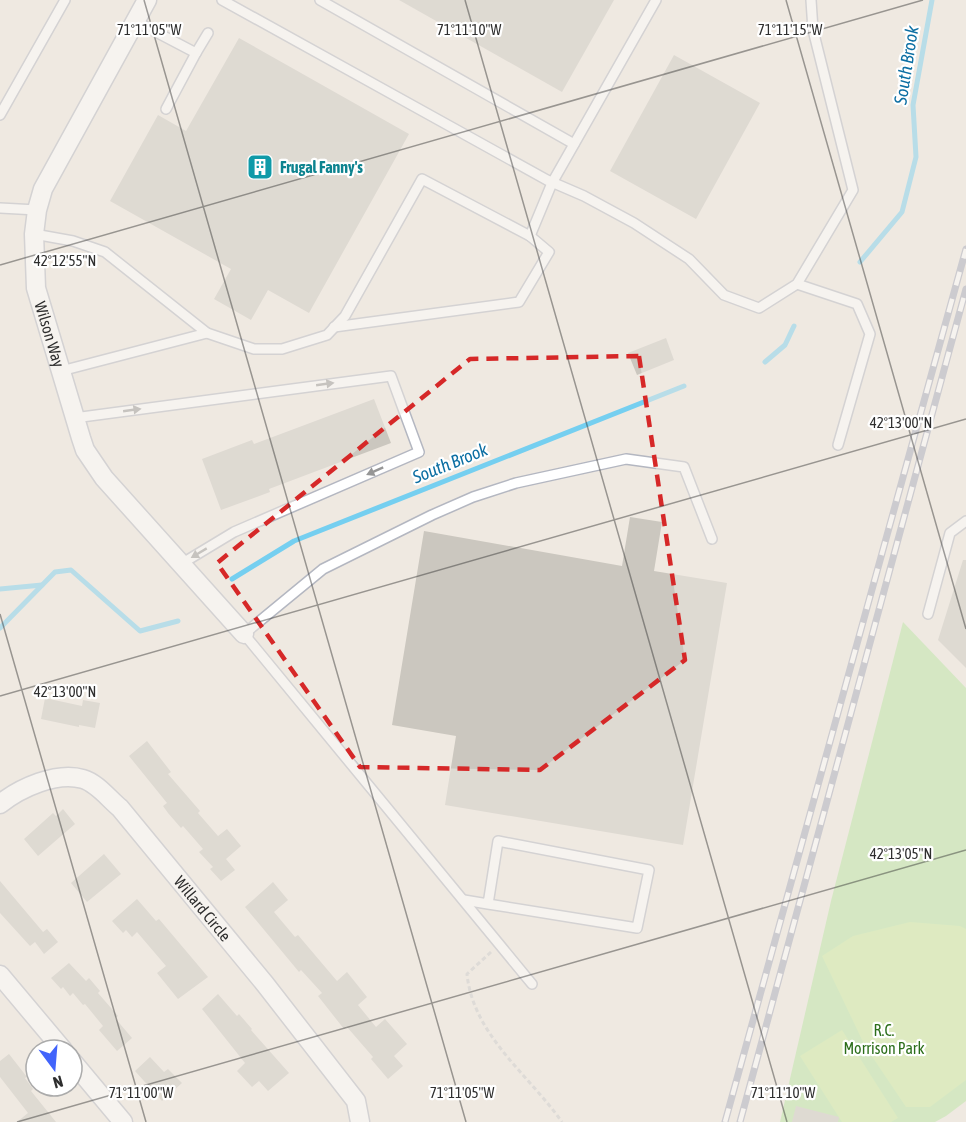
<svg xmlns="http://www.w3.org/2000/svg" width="966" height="1122" viewBox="0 0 966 1122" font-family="'Asap Condensed',sans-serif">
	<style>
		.green { fill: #b6e59e }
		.pitch { fill: #c9ec9a }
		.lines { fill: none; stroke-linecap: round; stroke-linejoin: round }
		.stream { stroke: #75cff0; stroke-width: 5 }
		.building { fill: #cbc7bf }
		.lane-casing { stroke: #b4b7c1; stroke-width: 12 }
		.street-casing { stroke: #b4b7c1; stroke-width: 21 }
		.path { stroke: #c9c9c9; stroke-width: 3; stroke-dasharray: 4.5 3; stroke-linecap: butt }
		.lane { stroke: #fff; stroke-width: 9 }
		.street { stroke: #fff; stroke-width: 18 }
		.rail-casing { stroke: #a3a6b8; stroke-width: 7 }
		.rail { stroke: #fff; stroke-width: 4.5; stroke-dasharray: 14; stroke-linecap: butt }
		.oneway { fill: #969696 }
		.marked { fill: none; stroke: #d62828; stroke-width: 4.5; stroke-dasharray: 12 8; stroke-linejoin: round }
		.ticks { fill: none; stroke: #2e2e2e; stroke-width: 1.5; stroke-opacity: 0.45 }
		.labels { text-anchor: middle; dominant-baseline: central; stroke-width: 4.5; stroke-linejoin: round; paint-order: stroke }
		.culture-label { font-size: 16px; font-weight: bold; fill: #0d838f; stroke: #fff; text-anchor: start }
		.street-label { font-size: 16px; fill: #2e2e2e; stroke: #fff }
		.park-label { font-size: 16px; fill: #2c6e1b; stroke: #fff }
		.water-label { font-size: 18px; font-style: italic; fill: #0d6fa3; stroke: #fff }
		.ticks-label { font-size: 15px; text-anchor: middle; fill: #2e2e2e; stroke: #fff; stroke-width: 4.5; stroke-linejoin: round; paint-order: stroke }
	</style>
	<rect width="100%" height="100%" fill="#efe9e1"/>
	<path class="green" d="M 903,622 L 966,688 L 966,1101 L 946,1116 L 935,1122 L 780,1122 L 831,901 Z"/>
	<g class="pitch">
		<path d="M 910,922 L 960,926 L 966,929 L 966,1080 L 930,1107 L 906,1107 L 865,1046 L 822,956 L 853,936 Z"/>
		<path d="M 842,1030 L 898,1118 L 891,1122 L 842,1122 L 800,1056 Z"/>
	</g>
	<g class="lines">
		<g class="stream">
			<path d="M 860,262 L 902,212 L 916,157 L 913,105 L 932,0"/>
			<path d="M 765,362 L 785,345 L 794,326"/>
			<path d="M 232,579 L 294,541 L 684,386"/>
			<path d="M 0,589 L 42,585"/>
			<path d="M 0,628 L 55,572 L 71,570 L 140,631 L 178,621"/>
		</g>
	</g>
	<g class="building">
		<path d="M 399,0 L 614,0 L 562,92 Z"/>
		<path d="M 239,38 L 409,134 L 309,313 L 268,290 L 251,320 L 214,299 L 231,269 L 110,201 L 158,115 L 186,131 Z"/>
		<path d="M 674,55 L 760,103 L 696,219 L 610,171 Z"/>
		<path d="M 666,338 L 674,360 L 637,375 L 628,353 Z"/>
		<path d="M 374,399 L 391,443 L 269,489 L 270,492 L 221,510 L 202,459 L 252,440 L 254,444 Z"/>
		<path d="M 630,517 L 662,522 L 654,571 L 727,583 L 683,845 L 445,805 L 456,736 L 392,725 L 424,531 L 622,566 Z"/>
		<path d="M 963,560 L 966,560 L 966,668 L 938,640 Z"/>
		<path d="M 45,698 L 82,706 L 83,700 L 100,703 L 95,728 L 79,725 L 79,727 L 41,719 Z"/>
		<path d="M 147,741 L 171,772 L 168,774 L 200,811 L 198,813 L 218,836 L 227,829 L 241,846 L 226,859 L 235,870 L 221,881 L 210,869 L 213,867 L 199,852 L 203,849 L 183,826 L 181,828 L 168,813 L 163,806 L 167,803 L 129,756 Z"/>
		<path d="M 63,809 L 75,824 L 38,856 L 24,839 L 53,813 L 56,816 Z"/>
		<path d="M 104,854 L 121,874 L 87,902 L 71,883 Z"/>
		<path d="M 0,881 L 43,932 L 47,929 L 58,942 L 44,954 L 35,942 L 30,946 L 0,913 Z"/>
		<path d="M 273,882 L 288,900 L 274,912 L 295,937 L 298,935 L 337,981 L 347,972 L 367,997 L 358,1005 L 376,1027 L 385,1019 L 407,1044 L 394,1056 L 403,1066 L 388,1079 L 371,1059 L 373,1057 L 347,1027 L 344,1029 L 318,996 L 322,993 L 301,970 L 299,972 L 245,907 Z"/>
		<path d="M 137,899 L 156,921 L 159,919 L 208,977 L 178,999 L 157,973 L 166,966 L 137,932 L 132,937 L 126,930 L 123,933 L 112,921 Z"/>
		<path d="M 69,963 L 86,981 L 89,978 L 100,991 L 98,993 L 118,1016 L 115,1018 L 132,1038 L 117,1051 L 99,1030 L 103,1026 L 85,1004 L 83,1005 L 73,993 L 70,996 L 63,987 L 61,989 L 51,978 Z"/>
		<path d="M 218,994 L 237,1016 L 239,1014 L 252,1029 L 251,1030 L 289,1073 L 268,1091 L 259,1081 L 252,1087 L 237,1071 L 245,1063 L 202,1009 Z"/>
		<path d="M 9,1054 L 27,1077 L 25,1078 L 33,1089 L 31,1091 L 56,1122 L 17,1122 L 28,1113 L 0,1077 L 0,1061 Z"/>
		<path d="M 150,1057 L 164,1072 L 168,1069 L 182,1083 L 162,1101 L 135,1071 Z"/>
		<path d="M 796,1106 L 839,1117 L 838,1122 L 792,1122 Z"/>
	</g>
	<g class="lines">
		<g class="lane-casing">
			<g id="lane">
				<path d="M 222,0 L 547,180 L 584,196 L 634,223 L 689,259 L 724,295 L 759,308 L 797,284 L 853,190 L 813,30 L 811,0"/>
				<path d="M 320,0 L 574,144"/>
				<path d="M 135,21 L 196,53 L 166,109"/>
				<path d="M 196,53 L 208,33"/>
				<path d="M 0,115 L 65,0"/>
				<path d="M 0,208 L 37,210"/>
				<path d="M 34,234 L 73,241 L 105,252 L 207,333 L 254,349 L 282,349 L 327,335 L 345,316 L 422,179 L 530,236 L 552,183 L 656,0"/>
				<path d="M 797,284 L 857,304 L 870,334 L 838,445"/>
				<path d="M 334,327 L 519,302 L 549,252 L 530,236"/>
				<path d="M 61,371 L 207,333"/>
				<path d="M 74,418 L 391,376 L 419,452 L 234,532 L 181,564"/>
				<path d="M 928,614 L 950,533 L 966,521"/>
				<path d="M 464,900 L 488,904 L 637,928 L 649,870 L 498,841 L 488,904"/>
				<path d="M 532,984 L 244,634 L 323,569 L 432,515 L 473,497 L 516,483 L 626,459 L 684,467 L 712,539"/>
			</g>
		</g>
		<g class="street-casing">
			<g id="street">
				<path id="s1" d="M 147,0 L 43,189 L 37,210 L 34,234 L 36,288 L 81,438 L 85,450 L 104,478 L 244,634"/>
				<path id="s2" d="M 0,804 C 20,788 57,771 83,779 C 97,783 109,799 120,808 L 265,984 L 356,1101 L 360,1122"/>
				<path d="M 0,975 L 63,1050"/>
				<path d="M 72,1061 L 123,1122"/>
			</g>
		</g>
		<path class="path" d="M 491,952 L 467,974 C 473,1035 529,1075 562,1122"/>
		<use href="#lane" class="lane"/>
		<use href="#street" class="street"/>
		<g class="rail-casing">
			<g id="rail">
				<path d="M 725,1122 L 966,249"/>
				<path d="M 740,1122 L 966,289"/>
			</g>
		</g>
		<use href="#rail" class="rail"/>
	</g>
	<defs><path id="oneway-solid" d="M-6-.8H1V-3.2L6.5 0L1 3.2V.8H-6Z" transform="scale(1.5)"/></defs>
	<g class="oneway">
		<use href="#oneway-solid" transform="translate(325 384) rotate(-8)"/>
		<use href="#oneway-solid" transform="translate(132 410) rotate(-8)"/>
		<use href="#oneway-solid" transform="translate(375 471) rotate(156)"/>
		<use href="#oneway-solid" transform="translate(199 553) rotate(149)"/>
	</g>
	<path d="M0 0H966V1122H0ZM 639,356 L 685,660 L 540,770 L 360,767 L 217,563 L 470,359 Z" fill="#efe9e1" fill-opacity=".55" fill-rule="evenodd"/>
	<path class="marked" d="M 639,356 L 685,660 L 540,770 L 360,767 L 217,563 L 470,359 Z"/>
	<path class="ticks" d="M 144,0 L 466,1122M 465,0 L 787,1122M 786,0 L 966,629M 0,265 L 923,0M 0,614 L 146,1122M 0,696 L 966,419M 17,1122 L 966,850"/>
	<defs>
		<g id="building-square" transform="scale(1.35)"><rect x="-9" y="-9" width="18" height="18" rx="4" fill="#0f9aa8" stroke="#fff"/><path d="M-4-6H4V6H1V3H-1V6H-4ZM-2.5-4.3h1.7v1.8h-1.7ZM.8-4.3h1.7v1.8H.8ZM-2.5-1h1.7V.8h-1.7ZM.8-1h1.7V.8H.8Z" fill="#fff"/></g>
	</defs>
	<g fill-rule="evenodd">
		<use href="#building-square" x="260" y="167"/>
	</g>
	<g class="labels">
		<g class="culture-label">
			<text x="280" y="167">Frugal Fanny's</text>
		</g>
		<g class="street-label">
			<text stroke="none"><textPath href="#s1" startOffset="364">Wilson Way</textPath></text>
			<text stroke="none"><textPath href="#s2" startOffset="267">Willard Circle</textPath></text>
		</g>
		<g class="park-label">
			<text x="884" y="1030">R.C.<tspan x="884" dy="18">Morrison Park</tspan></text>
		</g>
		<g class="water-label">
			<text transform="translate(906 65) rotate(-81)">South Brook</text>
			<text transform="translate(450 463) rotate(-22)">South Brook</text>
		</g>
	</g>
	<g class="ticks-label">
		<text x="149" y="35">71°11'05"W</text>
		<text x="469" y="35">71°11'10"W</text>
		<text x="790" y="35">71°11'15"W</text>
		<text x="65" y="266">42°12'55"N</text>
		<text x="901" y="428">42°13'00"N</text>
		<text x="65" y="697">42°13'00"N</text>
		<text x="901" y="859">42°13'05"N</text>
		<text x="141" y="1098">71°11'00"W</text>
		<text x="462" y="1098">71°11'05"W</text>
		<text x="783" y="1098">71°11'10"W</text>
	</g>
	<g transform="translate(54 1068) rotate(164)"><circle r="28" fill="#ffffff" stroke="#ababab" stroke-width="1.5"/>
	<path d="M0-4.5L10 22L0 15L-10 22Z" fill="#4264fb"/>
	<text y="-9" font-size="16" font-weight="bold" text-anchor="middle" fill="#2e2e2e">N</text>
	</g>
</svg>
